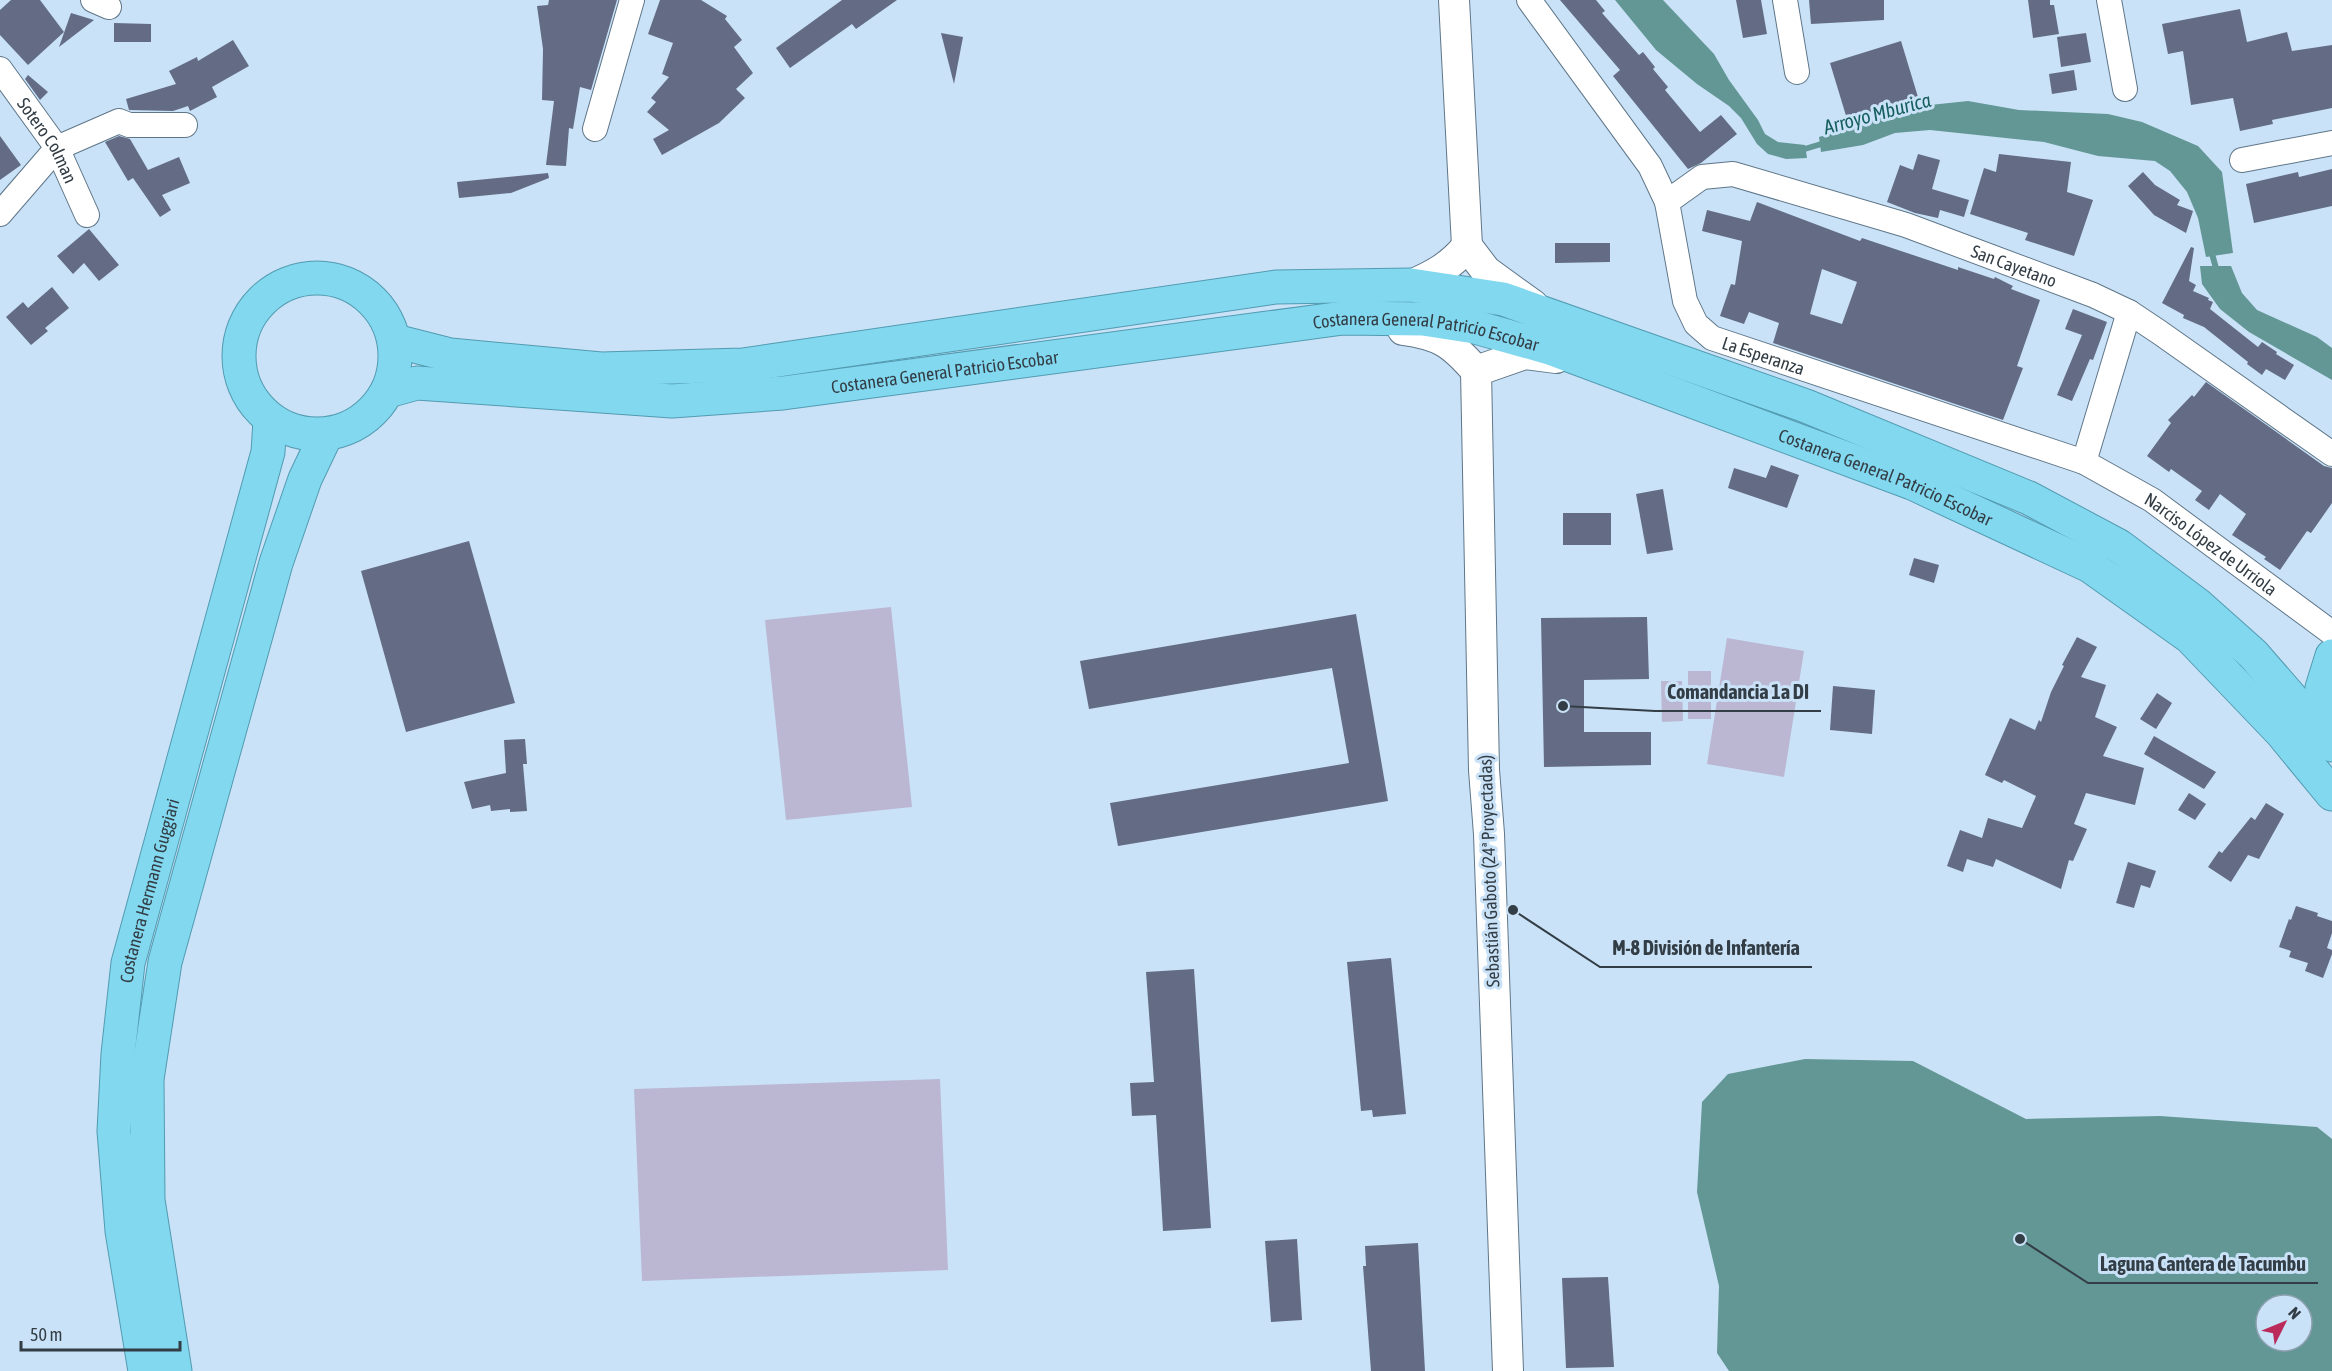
<svg xmlns="http://www.w3.org/2000/svg" width="2332" height="1371" viewBox="0 0 2332 1371" font-family="'Asap Condensed',sans-serif">
	<style>
		.green { fill: #bbb7d3 }
		.water { fill: #639795; fill-rule: evenodd }
		.lines { fill: none; stroke-linecap: round; stroke-linejoin: round }
		.stream { stroke: #639795; stroke-width: 6 }
		.building { fill: #636c84; fill-rule: evenodd }
		.minor-casing { stroke: #5f7688; stroke-width: 26 }
		.tertiary-casing { stroke: #5f7688; stroke-width: 32 }
		.trunk-casing { stroke: #529bb1; stroke-width: 35 }
		.minor { stroke: #fff; stroke-width: 24 }
		.tertiary { stroke: #fff; stroke-width: 30 }
		.trunk { stroke: #82d8ef; stroke-width: 33 }
		.labels { text-anchor: middle; dominant-baseline: central; stroke-width: 6; stroke-linejoin: round; paint-order: stroke }
		.street-label { font-size: 18px; fill: #333d45; stroke: #c9e2f7 }
		.water-label { font-size: 20px; font-style: italic; fill: #175f5e; stroke: #c9e2f7 }
		.leader { fill: none; stroke: #333d45; stroke-width: 2 }
		.callout-dot { fill: #333d45; stroke: #c9e2f7; stroke-width: 2 }
		.callout-label { font-size: 20px; text-anchor: middle; font-weight: bold; fill: #333d45; stroke: #c9e2f7; stroke-width: 6; stroke-linejoin: round; paint-order: stroke }
	</style>
	<rect width="100%" height="100%" fill="#c9e2f7"/>
	<g class="green">
		<path d="M 891,607 L 912,807 L 786,820 L 765,620 Z"/>
		<path d="M 1727,638 L 1804,651 L 1784,777 L 1707,764 Z"/>
		<rect x="1688" y="671" width="23" height="48"/>
		<path d="M 1661,681 L 1682,681 L 1683,721 L 1662,722 Z"/>
		<path d="M 940,1079 L 948,1270 L 642,1281 L 634,1089 Z"/>
	</g>
	<g class="water">
		<path d="M 1615,0 L 1663,0 L 1714,54 L 1729,80 L 1758,120 L 1765,134 L 1778,142 L 1805,145 L 1807,158 L 1786,159 L 1768,154 L 1757,144 L 1741,118 L 1729,106 L 1697,84 L 1656,50 Z"/>
		<path d="M 1968,101 L 2019,110 L 2108,114 L 2142,122 L 2198,146 L 2222,172 L 2233,253 L 2206,257 L 2198,218 L 2187,192 L 2170,171 L 2155,161 L 2098,156 L 2044,142 L 1930,130 L 1895,133 L 1863,145 L 1821,152 L 1819,137 L 1884,116 L 1930,105 Z"/>
		<path d="M 2200,266 L 2231,266 L 2242,293 L 2257,310 L 2317,337 L 2332,348 L 2332,380 L 2249,332 L 2220,309 L 2202,284 Z"/>
		<path d="M 1805,1059 L 1913,1061 L 2026,1119 L 2160,1116 L 2317,1127 L 2332,1139 L 2332,1371 L 1729,1371 L 1717,1353 L 1719,1286 L 1697,1192 L 1702,1102 L 1728,1074 ZM 2266,1305 L 2302,1305 L 2302,1341 L 2266,1341 Z"/>
	</g>
	<g class="lines">
		<g class="stream">
			<path d="M 1798,151 L 1828,142"/>
			<path d="M 2211,250 L 2217,272"/>
		</g>
	</g>
	<g class="building">
		<path d="M 11,0 L 40,0 L 64,32 L 28,65 L 0,35 L 0,10 Z"/>
		<path d="M 549,0 L 617,0 L 591,90 L 580,87 L 573,129 L 569,128 L 566,166 L 546,165 L 554,101 L 542,100 L 543,49 L 537,6 L 548,5 Z"/>
		<path d="M 660,0 L 701,0 L 727,16 L 725,19 L 742,40 L 734,47 L 753,73 L 736,89 L 745,98 L 719,123 L 662,155 L 653,139 L 669,130 L 647,112 L 656,102 L 651,98 L 669,77 L 662,74 L 673,43 L 648,34 Z"/>
		<path d="M 842,0 L 897,0 L 856,29 L 852,24 L 790,68 L 776,48 Z"/>
		<path d="M 1560,0 L 1596,0 L 1605,11 L 1602,13 L 1639,55 L 1643,52 L 1655,67 L 1653,69 L 1668,87 L 1665,90 L 1700,132 L 1721,115 L 1737,134 L 1701,163 L 1688,169 L 1613,76 L 1620,70 Z"/>
		<path d="M 1736,0 L 1761,0 L 1767,34 L 1743,38 Z"/>
		<path d="M 1809,0 L 1884,0 L 1884,20 L 1811,24 Z"/>
		<path d="M 2028,0 L 2050,0 L 2050,5 L 2054,5 L 2059,34 L 2033,38 Z"/>
		<path d="M 2240,9 L 2247,42 L 2287,32 L 2292,51 L 2332,45 L 2332,108 L 2272,120 L 2273,124 L 2240,131 L 2233,98 L 2191,105 L 2183,51 L 2168,54 L 2162,24 Z"/>
		<path d="M 71,13 L 94,20 L 59,47 Z"/>
		<path d="M 114,23 L 151,24 L 151,42 L 114,42 Z"/>
		<path d="M 941,33 L 963,37 L 954,84 Z"/>
		<path d="M 2086,33 L 2091,62 L 2061,67 L 2057,37 Z"/>
		<path d="M 233,40 L 249,66 L 212,87 L 217,97 L 190,111 L 188,106 L 173,111 L 129,110 L 126,99 L 176,84 L 169,71 L 197,57 L 198,61 Z"/>
		<path d="M 1901,41 L 1918,97 L 1847,119 L 1830,63 Z"/>
		<path d="M 2074,70 L 2077,90 L 2052,94 L 2049,74 Z"/>
		<path d="M 28,75 L 48,92 L 40,100 L 25,79 Z"/>
		<path d="M 0,136 L 21,165 L 0,180 Z"/>
		<path d="M 119,136 L 130,139 L 148,170 L 179,157 L 190,183 L 162,195 L 171,210 L 160,217 L 133,178 L 128,181 L 105,142 Z"/>
		<path d="M 1918,154 L 1940,160 L 1932,189 L 1969,200 L 1964,217 L 1940,210 L 1938,218 L 1915,213 L 1887,202 L 1900,165 L 1913,170 Z"/>
		<path d="M 1999,154 L 2071,162 L 2067,192 L 2093,200 L 2074,256 L 2025,240 L 2028,233 L 1970,214 L 1984,168 L 1996,172 Z"/>
		<path d="M 2332,169 L 2332,206 L 2254,223 L 2246,184 L 2298,172 L 2299,177 Z"/>
		<path d="M 2143,172 L 2155,185 L 2180,200 L 2177,205 L 2193,211 L 2186,233 L 2154,215 L 2128,186 Z"/>
		<path d="M 548,173 L 549,178 L 511,193 L 459,198 L 457,182 Z"/>
		<path d="M 1757,202 L 1860,241 L 1862,238 L 1958,270 L 1958,267 L 1994,279 L 1995,277 L 2013,286 L 2011,289 L 2040,300 L 2017,366 L 2023,368 L 2003,420 L 1773,343 L 1779,323 L 1749,312 L 1744,324 L 1720,316 L 1731,284 L 1735,285 L 1742,241 L 1702,231 L 1707,210 L 1750,221 ZM 1822,269 L 1857,282 L 1842,324 L 1810,314 Z"/>
		<path d="M 89,229 L 119,265 L 99,281 L 84,263 L 73,274 L 57,256 Z"/>
		<path d="M 1555,243 L 1610,243 L 1610,262 L 1555,263 Z"/>
		<path d="M 2191,247 L 2194,248 L 2189,281 L 2196,285 L 2193,291 L 2209,298 L 2208,300 L 2213,302 L 2210,309 L 2258,347 L 2262,342 L 2277,352 L 2276,354 L 2294,365 L 2285,380 L 2266,369 L 2262,375 L 2247,364 L 2248,362 L 2204,327 L 2183,318 L 2184,315 L 2162,303 Z"/>
		<path d="M 52,287 L 69,308 L 45,328 L 48,331 L 31,345 L 6,317 L 23,302 L 28,308 Z"/>
		<path d="M 2073,309 L 2107,322 L 2093,360 L 2090,359 L 2072,401 L 2057,395 L 2082,335 L 2065,329 Z"/>
		<path d="M 2206,382 L 2324,466 L 2332,468 L 2332,503 L 2311,533 L 2307,531 L 2280,570 L 2264,559 L 2266,557 L 2232,535 L 2246,514 L 2220,494 L 2209,510 L 2195,500 L 2202,491 L 2171,469 L 2169,472 L 2147,456 L 2171,423 L 2168,420 L 2192,395 L 2194,397 Z"/>
		<path d="M 1771,465 L 1799,475 L 1787,508 L 1728,488 L 1734,468 L 1766,478 Z"/>
		<path d="M 1663,489 L 1673,550 L 1647,554 L 1636,494 Z"/>
		<rect x="1563" y="513" width="48" height="32"/>
		<path d="M 469,541 L 515,703 L 406,732 L 361,571 Z"/>
		<path d="M 1914,558 L 1939,565 L 1934,583 L 1909,575 Z"/>
		<path d="M 1356,614 L 1388,801 L 1118,846 L 1110,803 L 1349,763 L 1332,668 L 1089,709 L 1080,661 Z"/>
		<path d="M 1647,617 L 1649,679 L 1584,680 L 1584,732 L 1651,732 L 1651,765 L 1544,767 L 1541,618 Z"/>
		<path d="M 2077,637 L 2097,647 L 2081,677 L 2106,685 L 2095,717 L 2117,727 L 2103,756 L 2144,768 L 2135,805 L 2086,793 L 2074,824 L 2087,829 L 2073,861 L 2069,860 L 2061,889 L 1996,859 L 1993,867 L 1967,859 L 1963,872 L 1947,866 L 1960,830 L 1982,838 L 1988,818 L 2022,828 L 2036,796 L 2004,780 L 2002,783 L 1985,775 L 2010,718 L 2035,730 L 2039,720 L 2041,722 L 2051,692 L 2064,666 L 2062,665 Z"/>
		<path d="M 1833,686 L 1875,690 L 1872,734 L 1830,730 Z"/>
		<path d="M 2157,693 L 2172,703 L 2156,729 L 2140,719 Z"/>
		<path d="M 2154,736 L 2216,772 L 2204,789 L 2144,754 Z"/>
		<path d="M 525,739 L 527,764 L 523,764 L 527,811 L 510,812 L 510,809 L 491,811 L 490,805 L 472,809 L 464,782 L 506,773 L 504,740 Z"/>
		<path d="M 2189,793 L 2206,804 L 2195,820 L 2178,810 Z"/>
		<path d="M 2266,803 L 2284,814 L 2259,859 L 2248,855 L 2231,882 L 2208,867 L 2219,851 L 2222,853 L 2251,817 L 2255,820 Z"/>
		<path d="M 2128,862 L 2156,871 L 2150,888 L 2141,885 L 2134,908 L 2116,903 Z"/>
		<path d="M 2296,906 L 2318,913 L 2317,916 L 2332,921 L 2332,933 L 2327,948 L 2332,950 L 2332,954 L 2323,978 L 2305,971 L 2308,963 L 2289,957 L 2291,951 L 2279,947 L 2289,919 L 2291,920 Z"/>
		<path d="M 1391,958 L 1406,1114 L 1373,1117 L 1372,1110 L 1361,1111 L 1347,962 Z"/>
		<path d="M 1194,969 L 1211,1228 L 1163,1231 L 1156,1115 L 1132,1116 L 1130,1083 L 1154,1082 L 1146,972 Z"/>
		<path d="M 1297,1239 L 1302,1320 L 1271,1322 L 1265,1241 Z"/>
		<path d="M 1418,1243 L 1425,1371 L 1371,1371 L 1363,1266 L 1366,1266 L 1365,1246 Z"/>
		<path d="M 1608,1277 L 1614,1367 L 1566,1368 L 1562,1278 Z"/>
	</g>
	<g class="lines">
		<g class="minor-casing">
			<g id="minor">
				<path d="M 93,0 L 109,7"/>
				<path id="s1" d="M 1529,0 L 1650,166 L 1667,202 L 1685,301 L 1696,324 L 1712,338 L 2084,462 L 2152,500 L 2332,633"/>
				<path d="M 1785,0 L 1797,72"/>
				<path d="M 2109,0 L 2125,89"/>
				<path id="s2" d="M 0,69 L 57,148 L 87,215"/>
				<path d="M 595,129 L 632,0"/>
				<path d="M 2242,160 L 2332,143"/>
				<path id="s3" d="M 1667,202 L 1702,177 L 1733,174 L 1906,225 L 2093,295 L 2129,312 L 2159,332 L 2332,454"/>
				<path d="M 0,214 L 57,148 L 119,121 L 129,125 L 185,125"/>
				<path d="M 2084,462 L 2129,312"/>
			</g>
		</g>
		<g class="tertiary-casing">
			<g id="tertiary">
				<path d="M 1454,0 L 1467,246"/>
				<path d="M 1467,246 L 1486,271 L 1533,305"/>
				<path d="M 1411,285 C 1434,275 1451,266 1467,246"/>
				<path d="M 1403,330 C 1440,335 1452,343 1476,371"/>
				<path d="M 1476,371 L 1484,770 L 1489,834 L 1508,1371"/>
				<path d="M 1476,371 L 1525,354 L 1556,358"/>
			</g>
		</g>
		<g class="trunk-casing">
			<g id="trunk">
				<circle cx="317" cy="356" r="78"/>
				<path d="M 395,341 L 450,355 L 601,369 L 743,365 L 1276,287 L 1411,285 L 1503,299 L 1806,406 L 2029,498 L 2119,546 L 2198,605 L 2253,654 L 2332,745"/>
				<path id="s4" d="M 388,391 L 417,383 L 672,401 L 783,393 L 1343,318 L 1423,319 L 1475,327 L 1550,348 L 1912,483 L 2090,566 L 2190,637 L 2281,732 L 2332,794"/>
				<path d="M 2332,656 L 2322,688 L 2321,706 L 2332,731"/>
				<path id="s5" d="M 145,1371 L 122,1231 L 114,1131 L 118,1054 L 128,963 L 268,452 L 270,421"/>
				<path d="M 175,1371 L 148,1200 L 147,1079 L 165,962 L 276,563 L 305,479 L 326,435"/>
			</g>
		</g>
		<use href="#minor" class="minor"/>
		<use href="#tertiary" class="tertiary"/>
		<use href="#trunk" class="trunk"/>
	</g>
	<g class="labels">
		<g class="street-label">
			<text stroke="none"><textPath href="#s2" startOffset="86">Sotero Colman</textPath></text>
			<text stroke="none"><textPath href="#s3" startOffset="370">San Cayetano</textPath></text>
			<text stroke="none"><textPath href="#s4" startOffset="1046">Costanera General Patricio Escobar</textPath></text>
			<text stroke="none"><textPath href="#s1" startOffset="447">La Esperanza</textPath></text>
			<text stroke="none"><textPath href="#s4" startOffset="560">Costanera General Patricio Escobar</textPath></text>
			<text stroke="none"><textPath href="#s4" startOffset="1532">Costanera General Patricio Escobar</textPath></text>
			<text stroke="none"><textPath href="#s1" startOffset="936">Narciso López de Urriola</textPath></text>
			<text transform="translate(1489 871) rotate(-92)">Sebastián Gaboto (24ª Proyectadas)</text>
			<text stroke="none"><textPath href="#s5" startOffset="486">Costanera Hermann Guggiari</textPath></text>
		</g>
		<g class="water-label">
			<text transform="translate(1877 113) rotate(-15)">Arroyo Mburica</text>
		</g>
	</g>
	<path class="leader" d="M1563 706L1655 711H1821M1513 910L1600 967H1812M2020 1239L2088 1283H2318"/>
	<g class="callout-dot">
		<circle cx="1563" cy="706" r="6"/>
		<circle cx="1513" cy="910" r="6"/>
		<circle cx="2020" cy="1239" r="6"/>
	</g>
	<g class="callout-label">
		<text x="1738" y="699">Comandancia 1a DI</text>
		<text x="1706" y="955">M-8 División de Infantería</text>
		<text x="2203" y="1271">Laguna Cantera de Tacumbu</text>
	</g>
	<g transform="translate(2284 1323) rotate(47)"><circle r="28" fill="#c9e2f7" stroke="#8da0b0" stroke-width="1.5"/>
	<path d="M0-4.5L10 22L0 15L-10 22Z" fill="#ba2b5c"/>
	<text y="-9" font-size="16" font-weight="bold" text-anchor="middle" fill="#333d45">N</text>
	</g>
	<path d="M21 1341v9h159v-9" fill="none" stroke="#333d45" stroke-width="3"/>
	<text x="30" y="1341" font-size="18" fill="#333d45" stroke="#c9e2f7" stroke-width="4.5" paint-order="stroke">50 m</text>
</svg>
